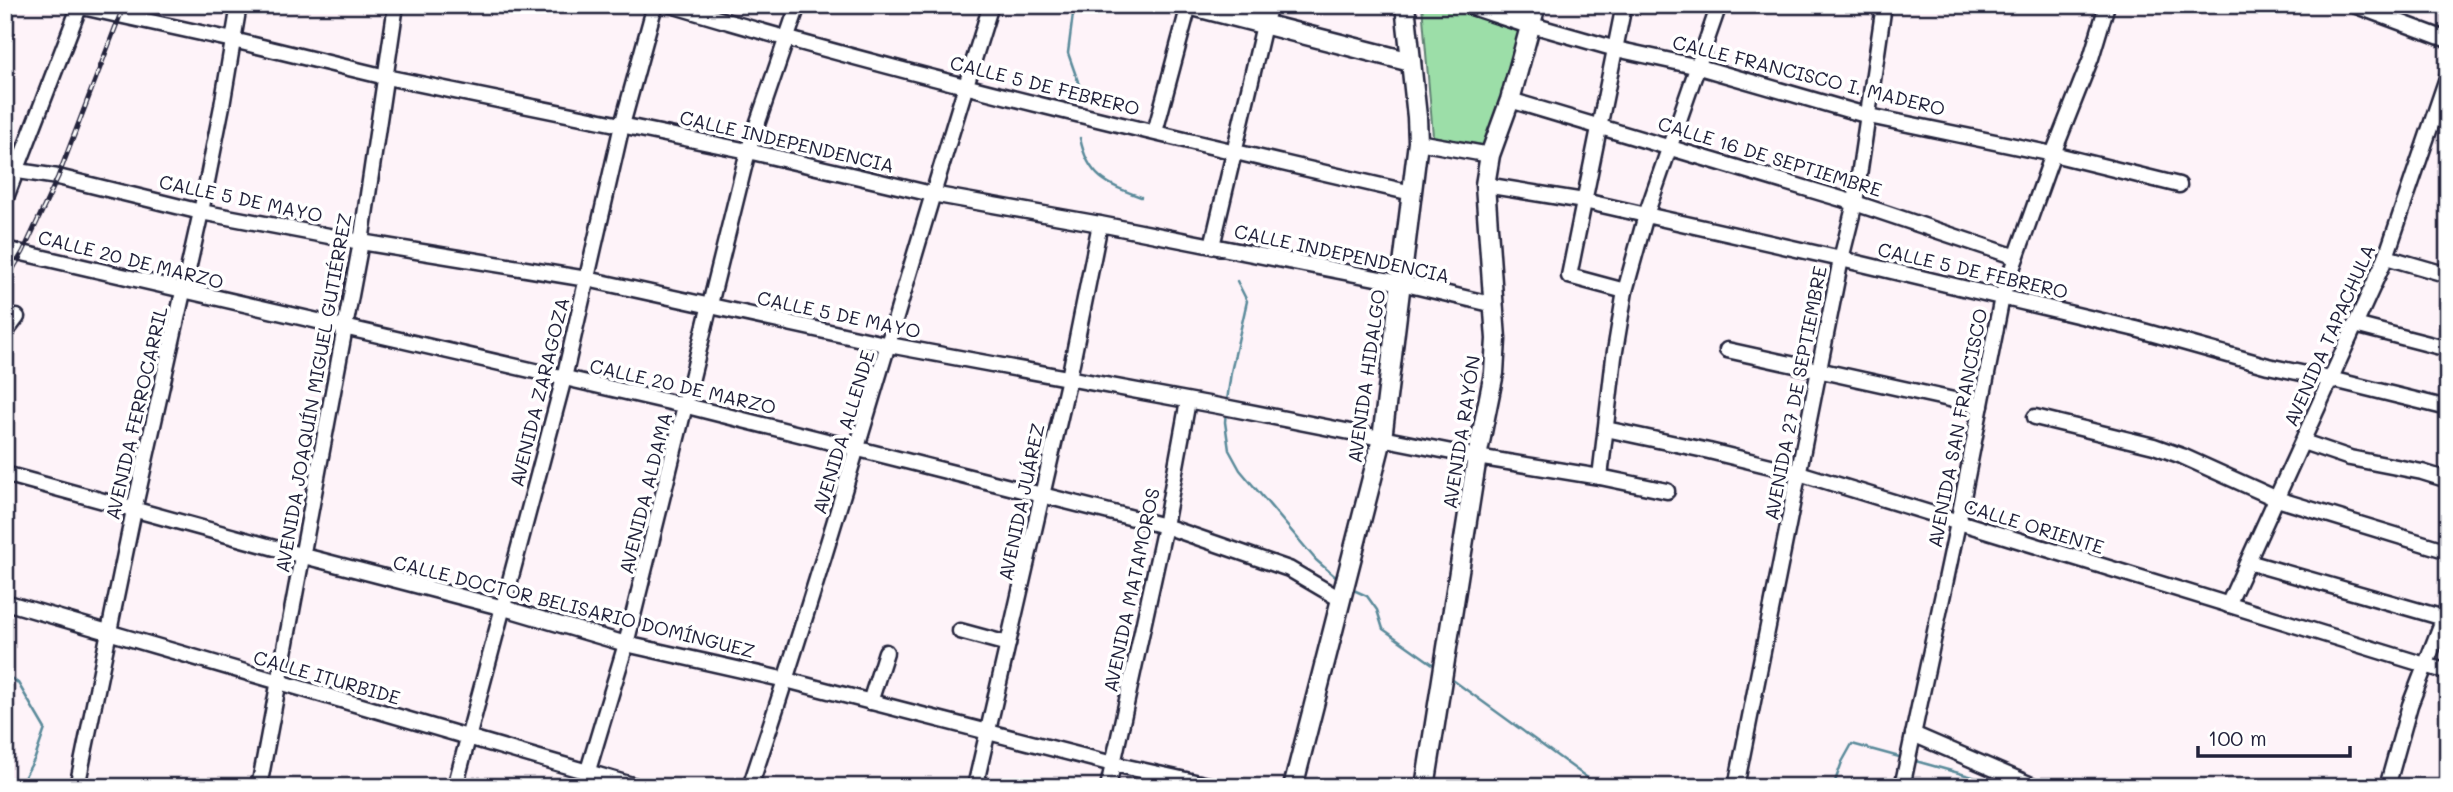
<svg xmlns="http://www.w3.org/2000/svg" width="2453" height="792" viewBox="0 0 2453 792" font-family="Mali,sans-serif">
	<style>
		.green { fill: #9cdea8; stroke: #5f8072; stroke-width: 2 }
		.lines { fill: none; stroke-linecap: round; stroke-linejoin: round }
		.stream { stroke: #5a8a9a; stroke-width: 2.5 }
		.minor-casing { stroke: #22223b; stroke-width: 19 }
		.major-casing { stroke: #22223b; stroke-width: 23 }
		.minor { stroke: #fff; stroke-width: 14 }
		.major { stroke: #fff; stroke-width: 18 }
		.rail-casing { stroke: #22223b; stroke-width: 5 }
		.rail { stroke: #fff; stroke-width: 2.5; stroke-dasharray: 8; stroke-linecap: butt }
		.labels { text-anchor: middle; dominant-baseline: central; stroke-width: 7; stroke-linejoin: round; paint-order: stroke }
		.street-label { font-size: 19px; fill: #22223b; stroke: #fff }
	</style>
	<rect width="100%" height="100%" fill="#fef3f9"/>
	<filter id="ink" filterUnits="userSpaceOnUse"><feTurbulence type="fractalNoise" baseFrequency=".0143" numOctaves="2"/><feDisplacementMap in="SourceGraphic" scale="14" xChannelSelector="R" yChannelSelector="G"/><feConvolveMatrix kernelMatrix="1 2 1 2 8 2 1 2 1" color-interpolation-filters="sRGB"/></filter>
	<g filter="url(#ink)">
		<path class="green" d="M 1422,5 L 1446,5 L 1524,32 L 1489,146 L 1433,136 Z"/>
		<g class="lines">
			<g class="stream">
				<path d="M 1073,14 L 1068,53 L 1083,96"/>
				<path d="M 1080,138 C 1088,177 1106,184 1141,197"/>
				<path d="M 1227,401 L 1231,372 L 1247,301 L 1237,281"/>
				<path d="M 1226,411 L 1225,422 L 1229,450 L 1240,470 L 1316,560 L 1339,580"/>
				<path d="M 1349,588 L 1367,596 L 1377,610 L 1383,629 L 1437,667"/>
				<path d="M 5,674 L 18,683 L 45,729 L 35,758 L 19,787"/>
				<path d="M 1450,678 L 1600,787"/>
				<path d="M 1912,760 L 1973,777 L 1992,787"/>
				<path d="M 1833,787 L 1842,762 L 1852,744 L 1903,758"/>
			</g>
			<g class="minor-casing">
				<g id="minor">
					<path d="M 73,5 L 233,40 L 386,77 L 748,151 L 932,194 L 1100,224 L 1401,283 L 1495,305"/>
					<path d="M 671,5 C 915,78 1164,136 1412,193"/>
					<path d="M 1624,5 L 1569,276 L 1625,291"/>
					<path d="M 2354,5 L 2448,40"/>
					<path d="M 1532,25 L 1616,49 L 1699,67 L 1869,116 L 2053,154 L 2179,185"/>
					<path d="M 1510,100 L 1855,203 L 2016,257"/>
					<path d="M 1155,132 L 1189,5"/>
					<path d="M 1418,142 L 1490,155"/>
					<path d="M 5,169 L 58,177 L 201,212 L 361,242 L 587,279 L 889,345 L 1219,406 L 1477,457 L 1600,477 L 1667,491"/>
					<path d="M 1485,185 L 1584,201 L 1841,259 L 2136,329 L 2268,366 L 2330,379 L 2448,408"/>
					<path d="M 5,200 L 80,5"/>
					<path d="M 1212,246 L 1264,25 L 1270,5"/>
					<path d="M 5,249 L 687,406 L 1165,526 L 1289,569 L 1340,599"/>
					<path d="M 2386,257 L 2448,275"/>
					<path d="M 2355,325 L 2448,349"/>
					<path d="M 5,333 L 17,317"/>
					<path d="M 1727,350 L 1981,406"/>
					<path d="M 2035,417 L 2154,446 L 2182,456 L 2277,499 L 2448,551"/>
					<path d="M 1606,429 L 1709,451 L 1799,473 L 2448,672"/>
					<path d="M 2303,442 L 2350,458 L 2422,472 L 2448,480"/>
					<path d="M 5,474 L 304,556 L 504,608 L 626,644 L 786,680 L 1113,764 L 1218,787"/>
					<path d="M 1600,477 L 1614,357 L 1625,291 L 1646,215 L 1719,5"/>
					<path d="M 2248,562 L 2444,618"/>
					<path d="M 5,602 L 639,787"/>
					<path d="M 2228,605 L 2386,257 L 2448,75"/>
					<path d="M 960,631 L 1008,644"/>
					<path d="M 870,702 L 886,652"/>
					<path d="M 1913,734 L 2036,787"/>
					<path d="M 77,787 L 134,510 L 201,212 L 222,106 L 239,5"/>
					<path d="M 259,787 L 361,242 L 396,5"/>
					<path d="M 455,787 L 564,378 L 622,125 L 655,5"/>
					<path d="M 583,787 L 626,644 L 748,151 L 798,5"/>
					<path d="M 750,787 C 837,528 909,265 991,5"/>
					<path d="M 975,787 L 1069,378 L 1100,224"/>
					<path d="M 1108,787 L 1165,526 L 1188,401"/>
					<path d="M 1736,787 L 1841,259 L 1855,203 L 1884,5"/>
					<path d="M 1902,787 L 1958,523 L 2002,297 L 2053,154 L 2091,58 L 2107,5"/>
					<path d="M 2387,787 L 2410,705 L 2448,607"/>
				</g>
			</g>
			<g class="major-casing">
				<g id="major">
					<path d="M 1189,5 L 1411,62"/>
					<path d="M 1472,5 L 1532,25"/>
					<path d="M 1293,787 L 1382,439 L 1418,142 L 1417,117 L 1405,5"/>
					<path d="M 1425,787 L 1477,457 L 1494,373 L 1496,339 L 1485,185 L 1490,155 L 1510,100 L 1536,5"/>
				</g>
			</g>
			<use href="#minor" class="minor"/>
			<use href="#major" class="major"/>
			<g class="rail-casing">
				<path id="rail" d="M 5,282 L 23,252 L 58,177 L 124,5"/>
			</g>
			<use href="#rail" class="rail"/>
		</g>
	</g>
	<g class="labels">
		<g class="street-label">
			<text transform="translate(1809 75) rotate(14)">CALLE FRANCISCO I. MADERO</text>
			<text transform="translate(1045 85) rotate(14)">CALLE 5 DE FEBRERO</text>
			<text transform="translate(787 141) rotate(13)">CALLE INDEPENDENCIA</text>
			<text transform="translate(1770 156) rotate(17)">CALLE 16 DE SEPTIEMBRE</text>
			<text transform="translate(241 198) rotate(12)">CALLE 5 DE MAYO</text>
			<text transform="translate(1342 253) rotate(12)">CALLE INDEPENDENCIA</text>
			<text transform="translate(131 259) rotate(14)">CALLE 20 DE MARZO</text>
			<text transform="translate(1973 270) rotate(13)">CALLE 5 DE FEBRERO</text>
			<text transform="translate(839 314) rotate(12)">CALLE 5 DE MAYO</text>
			<text transform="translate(2329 335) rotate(-66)">AVENIDA TAPACHULA</text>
			<text transform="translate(1366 376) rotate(-82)">AVENIDA HIDALGO</text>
			<text transform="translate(683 386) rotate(13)">CALLE 20 DE MARZO</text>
			<text transform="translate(539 392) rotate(-76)">AVENIDA ZARAGOZA</text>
			<text transform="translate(313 393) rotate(-80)">AVENIDA JOAQUÍN MIGUEL GUTIÉRREZ</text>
			<text transform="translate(1795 393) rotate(-79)">AVENIDA 27 DE SEPTIEMBRE</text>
			<text transform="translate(136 413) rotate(-77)">AVENIDA FERROCARRIL</text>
			<text transform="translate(1957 428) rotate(-79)">AVENIDA SAN FRANCISCO</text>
			<text transform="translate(843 432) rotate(-73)">AVENIDA ALLENDE</text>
			<text transform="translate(1461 432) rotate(-81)">AVENIDA RAYÓN</text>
			<text transform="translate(645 493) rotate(-76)">AVENIDA ALDAMA</text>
			<text transform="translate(1021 502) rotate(-78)">AVENIDA JUÁREZ</text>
			<text transform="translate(2034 526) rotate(17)">CALLE ORIENTE</text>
			<text transform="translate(1131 590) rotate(-78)">AVENIDA MATAMOROS</text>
			<text transform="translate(574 606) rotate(14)">CALLE DOCTOR BELISARIO DOMÍNGUEZ</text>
			<text transform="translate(327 677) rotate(16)">CALLE ITURBIDE</text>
		</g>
	</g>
	<rect width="2453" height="792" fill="none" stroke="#fff" stroke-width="28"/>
	<rect x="14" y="14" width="2425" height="764" fill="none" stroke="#22223b" stroke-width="2.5" filter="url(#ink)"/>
	<path d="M2198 746v10h152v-10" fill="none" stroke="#22223b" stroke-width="3.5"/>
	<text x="2208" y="746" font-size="21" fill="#22223b" stroke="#ffffff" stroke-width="5" paint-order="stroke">100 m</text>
</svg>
